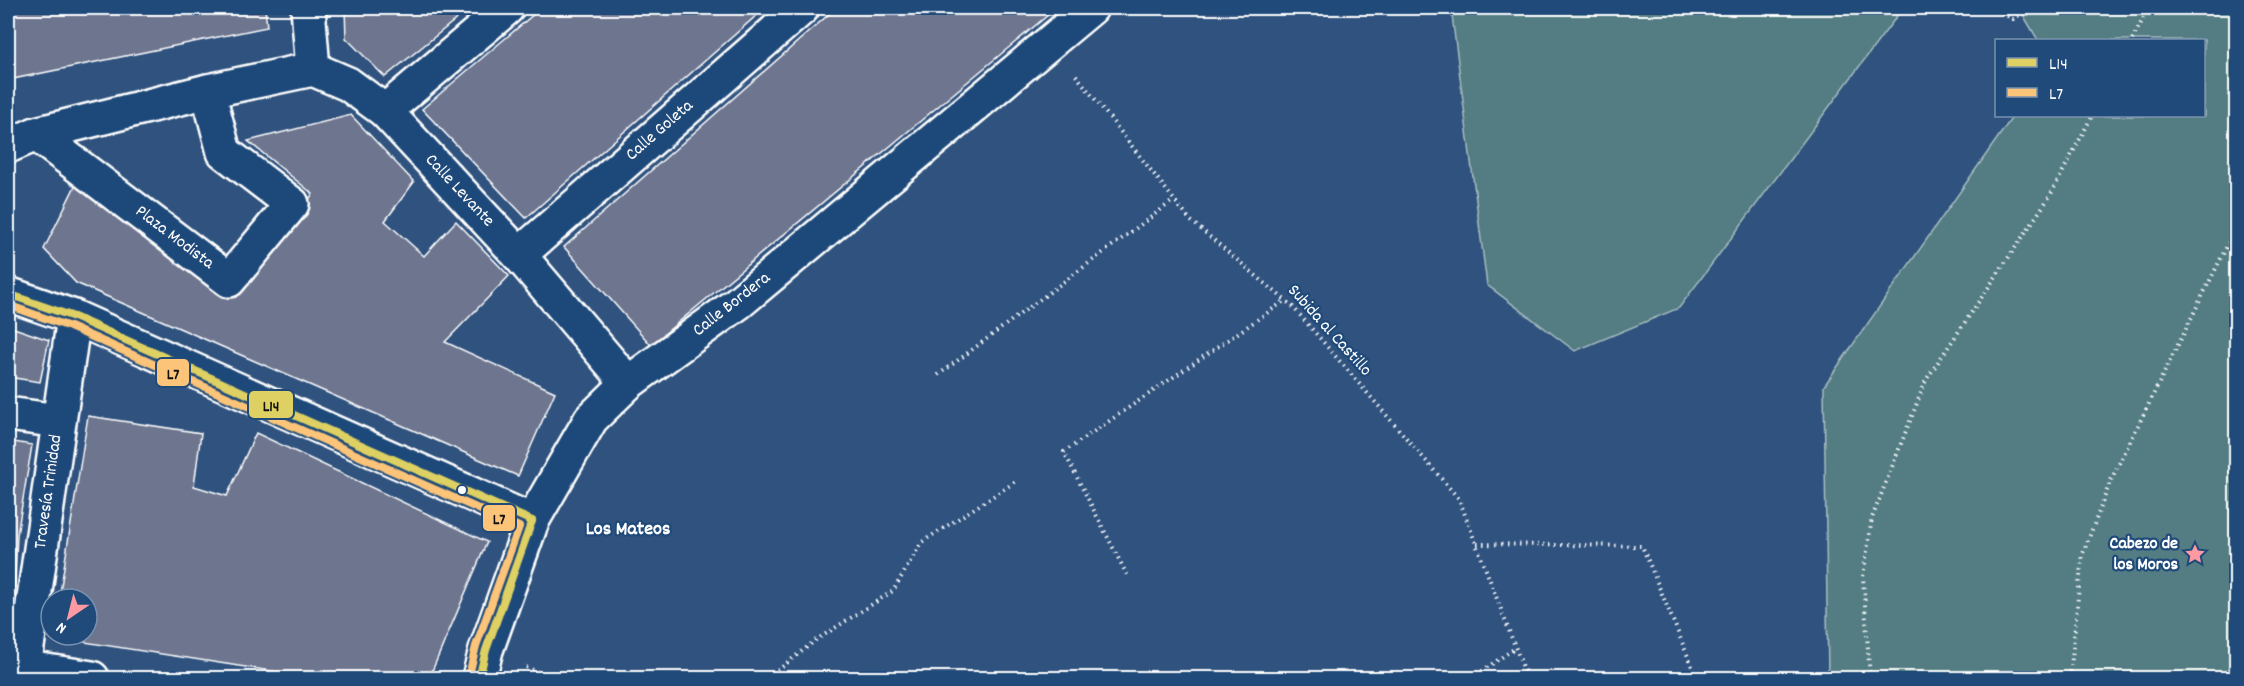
<svg xmlns="http://www.w3.org/2000/svg" width="2244" height="686" viewBox="0 0 2244 686" font-family="Dekko,sans-serif">
	<style>
		.green { fill: #537c83; stroke: #a9bec1; stroke-width: 1.5 }
		.building { fill: #6d748f; stroke: #fff; stroke-width: 1.5 }
		.lines { fill: none; stroke-linecap: round; stroke-linejoin: round }
		.street-casing { stroke: #fff; stroke-width: 38 }
		.path { stroke: #fff; stroke-width: 4; stroke-dasharray: 1.5 4.5; stroke-linecap: butt }
		.street { stroke: #1f4a7a; stroke-width: 33 }
		.bus-1-casing { stroke: #1f4a7a; stroke-width: 12 }
		.bus-2-casing { stroke: #1f4a7a; stroke-width: 12 }
		.bus-1 { stroke: #ded062; stroke-width: 8 }
		.bus-2 { stroke: #fcc479; stroke-width: 8 }
		.bus-dot { fill: #fff; stroke: #1f4a7a; stroke-width: 2 }
		.labels { text-anchor: middle; dominant-baseline: central; stroke-width: 4.5; stroke-linejoin: round; paint-order: stroke }
		.street-label { font-size: 18px; fill: #fff; stroke: #1f4a7a }
		.poi-label { font-size: 18px; font-weight: bold; fill: #fff; stroke: #1f4a7a; text-anchor: end }
		.neighbourhood-label { font-size: 20px; font-weight: bold; fill: #fff; stroke: #1f4a7a }
		.line-badge { stroke: #1f4a7a; stroke-width: 2 }
		.pale-badge-label { font-size: 16px; text-anchor: middle; font-weight: bold; fill: #111 }
	</style>
	<rect width="100%" height="100%" fill="#2f527e"/>
	<filter id="ink" filterUnits="userSpaceOnUse"><feTurbulence type="fractalNoise" baseFrequency=".0167" numOctaves="2"/><feDisplacementMap in="SourceGraphic" scale="12" xChannelSelector="R" yChannelSelector="G"/><feConvolveMatrix kernelMatrix="1 2 1 2 8 2 1 2 1" color-interpolation-filters="sRGB"/></filter>
	<g filter="url(#ink)">
		<g class="green">
			<path d="M 1451,8 L 1903,8 L 1679,308 L 1575,351 L 1487,285 Z"/>
			<path d="M 2019,8 L 2236,8 L 2236,678 L 1828,678 L 1824,386 L 2013,116 L 2204,116 L 2204,40 L 2038,40 Z"/>
		</g>
		<g class="building">
			<path d="M 8,8 L 265,8 L 267,27 L 8,80 Z"/>
			<path d="M 345,8 L 470,8 L 385,77 L 346,38 Z"/>
			<path d="M 541,8 L 765,8 L 526,218 L 422,109 Z"/>
			<path d="M 836,8 L 1041,8 L 1048,15 L 651,345 L 564,247 Z"/>
			<path d="M 351,115 L 414,182 L 385,221 L 424,256 L 456,221 L 509,276 L 445,342 L 555,392 L 518,476 L 76,283 L 44,249 L 76,184 L 229,296 L 313,194 L 248,141 Z"/>
			<path d="M 8,326 L 49,340 L 40,382 L 8,377 Z"/>
			<path d="M 88,416 L 201,433 L 194,486 L 227,496 L 256,433 L 487,542 L 429,678 L 316,678 L 52,637 L 53,635 L 87,635 L 87,599 L 59,599 Z"/>
			<path d="M 8,441 L 32,445 L 17,535 L 13,623 L 8,622 Z"/>
		</g>
		<g class="lines">
			<g class="street-casing">
				<g id="street">
					<path d="M 308,8 L 313,69 L 348,84 L 385,111 L 519,255 L 628,383"/>
					<path d="M 385,111 L 507,8"/>
					<path d="M 36,134 L 229,280 L 292,204 L 224,152 L 208,91"/>
					<path d="M 8,146 L 36,134 L 208,91 L 313,69"/>
					<path d="M 519,255 L 802,8"/>
					<path d="M 8,294 L 74,317 L 532,521"/>
					<path d="M 8,414 L 59,421"/>
					<path d="M 8,665 L 92,678"/>
					<path d="M 24,668 L 74,317"/>
					<path d="M 479,678 L 486,650 L 532,521 L 591,419 L 628,383 L 738,303 L 1091,8"/>
				</g>
			</g>
			<g class="path">
				<path d="M 1991,8 L 2013,19 L 2031,8"/>
				<path d="M 2132,40 L 2149,8"/>
				<path d="M 1076,75 L 1190,220 L 1292,306 L 1459,499 L 1527,678"/>
				<path d="M 938,375 L 1174,200"/>
				<path d="M 1477,544 L 1642,546 L 1694,671 L 1694,678"/>
				<path d="M 1127,575 L 1064,452 L 1286,300"/>
				<path d="M 526,667 L 553,678"/>
				<path d="M 768,678 L 816,640 L 893,591 L 922,542 L 1015,482"/>
				<path d="M 1472,678 L 1515,648"/>
				<path d="M 1870,678 L 1863,577 L 1872,518 L 1926,380 L 2050,196 L 2092,116"/>
				<path d="M 2070,678 L 2082,556 L 2111,480 L 2236,228"/>
			</g>
			<use href="#street" class="street"/>
			<g class="bus-1-casing">
				<g id="bus-1">
					<path d="M 8,294 L 74,317 L 532,521"/>
					<path d="M 479,678 L 486,650 L 532,521"/>
				</g>
			</g>
			<g class="bus-2-casing">
				<path id="bus-2" d="M 8,305 L 70,327 L 519,527 L 476,646 L 469,675"/>
			</g>
			<use href="#bus-1" class="bus-1"/>
			<use href="#bus-2" class="bus-2"/>
		</g>
	</g>
	<defs>
		<g id="sight-bare" transform="scale(1.62)"><path d="M0-6L1.8-2.2L6-1.7L2.9 1.2L3.7 5.4L0 3.3L-3.7 5.4L-2.9 1.2L-6-1.7L-1.8-2.2Z" fill="#ff9aa2" stroke="#1f4a7a" stroke-width="2.5" paint-order="stroke"/></g>
	</defs>
	<g fill-rule="evenodd">
		<use href="#sight-bare" x="2195" y="554"/>
	</g>
	<circle class="bus-dot" cx="462" cy="490" r="5"/>
	<g class="labels">
		<g class="street-label">
			<text transform="translate(660 131) rotate(-41)">Calle Goleta</text>
			<text transform="translate(459 191) rotate(47)">Calle Levante</text>
			<text transform="translate(174 238) rotate(37)">Plaza Modista</text>
			<text transform="translate(732 305) rotate(-38)">Calle Bordera</text>
			<text transform="translate(1329 331) rotate(48)">Subida al Castillo</text>
			<text transform="translate(49 492) rotate(-82)">Travesía Trinidad</text>
		</g>
		<g class="poi-label">
			<text x="2178" y="544">Cabezo de<tspan x="2178" dy="21">los Moros</tspan></text>
		</g>
		<g class="neighbourhood-label">
			<text x="628" y="530">Los Mateos</text>
		</g>
	</g>
	<g class="line-badge">
		<rect x="156" y="358" width="34" height="29" rx="6" fill="#fcc479"/>
		<rect x="248" y="390" width="46" height="29" rx="6" fill="#ded062"/>
		<rect x="482" y="504" width="34" height="28" rx="6" fill="#fcc479"/>
	</g>
	<g class="pale-badge-label">
		<text x="173" y="379">L7</text>
		<text x="271" y="411">L14</text>
		<text x="499" y="524">L7</text>
	</g>
	<rect width="2244" height="686" fill="none" stroke="#1f4a7a" stroke-width="30"/>
	<rect x="15" y="15" width="2214" height="656" fill="none" stroke="#fff" stroke-width="2" filter="url(#ink)"/>
	<rect x="1995" y="39" width="210" height="78" fill="#1f4a7a" stroke="#7992af" stroke-width="1.5"/>
	<rect x="2007" y="58" width="30" height="9" fill="#ded062" stroke="#7992af" stroke-width="1.5"/>
	<text x="2049" y="69" font-size="18" fill="#ffffff">L14</text>
	<rect x="2007" y="88" width="30" height="9" fill="#fcc479" stroke="#7992af" stroke-width="1.5"/>
	<text x="2049" y="99" font-size="18" fill="#ffffff">L7</text>
	<g transform="translate(69 617) rotate(215)"><circle r="28" fill="#1f4a7a" stroke="#7992af" stroke-width="1.5"/>
	<path d="M0-4.5L10 22L0 15L-10 22Z" fill="#ff9aa2"/>
	<text y="-9" font-size="16" font-weight="bold" text-anchor="middle" fill="#ffffff">N</text>
	</g>
</svg>
